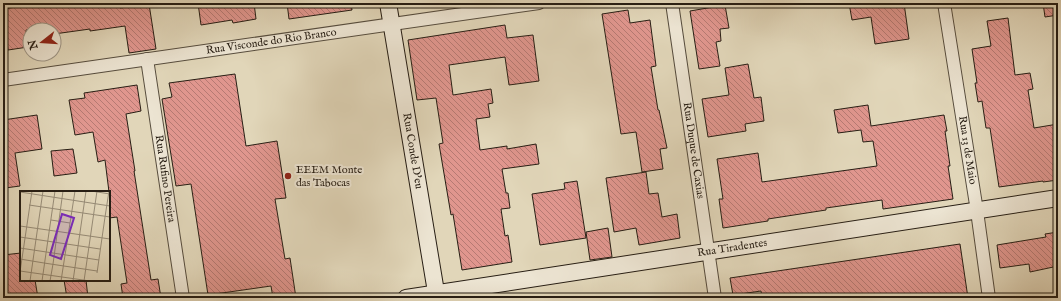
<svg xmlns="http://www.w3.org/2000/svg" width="1061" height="301" viewBox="0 0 1061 301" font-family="'IM FELL English',serif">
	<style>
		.building { fill: url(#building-back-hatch); stroke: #271e14 }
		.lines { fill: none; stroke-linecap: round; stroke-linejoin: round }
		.street-casing { stroke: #564c3d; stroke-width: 14 }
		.secondary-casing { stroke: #271e14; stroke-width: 18 }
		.street { stroke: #ece4d2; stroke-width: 12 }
		.secondary { stroke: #ece4d2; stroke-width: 16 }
		.poi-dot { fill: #8f2418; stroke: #ece4d2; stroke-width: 1.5 }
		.labels { text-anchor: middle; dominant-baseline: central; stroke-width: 4; stroke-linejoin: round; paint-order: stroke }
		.street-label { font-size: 11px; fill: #271e14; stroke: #ece4d2 }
		.poi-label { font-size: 11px; fill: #271e14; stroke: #ece4d2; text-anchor: start }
		.inset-road { fill: none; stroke: #978c77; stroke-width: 1 }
		.view { fill: #7b2cbf; fill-opacity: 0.15; stroke: #7b2cbf; stroke-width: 2 }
		.inset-edge { fill: none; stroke: #271e14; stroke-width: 2 }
	</style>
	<defs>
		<pattern id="building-back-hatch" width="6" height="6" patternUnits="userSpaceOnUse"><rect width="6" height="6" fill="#e0968e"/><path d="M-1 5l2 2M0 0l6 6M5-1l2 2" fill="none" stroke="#b67a73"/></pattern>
	</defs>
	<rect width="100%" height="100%" fill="#e1d6b9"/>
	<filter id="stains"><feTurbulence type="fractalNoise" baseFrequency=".005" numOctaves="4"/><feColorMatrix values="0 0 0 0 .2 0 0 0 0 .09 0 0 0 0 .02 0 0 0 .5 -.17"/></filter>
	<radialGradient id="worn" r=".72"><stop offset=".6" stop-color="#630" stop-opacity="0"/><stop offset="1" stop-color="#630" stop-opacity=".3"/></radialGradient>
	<g class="building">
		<path d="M 30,3 L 120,3 L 120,8 L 149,4 L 156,49 L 129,53 L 125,26 L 90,31 L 90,29 L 54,34 L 54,30 L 26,30 L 28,47 L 8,50 L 3,9 L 30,5 Z"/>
		<path d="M 198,3 L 254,3 L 256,19 L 233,23 L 232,20 L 201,25 Z"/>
		<path d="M 287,3 L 351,3 L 352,10 L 289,19 Z"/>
		<path d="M 849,3 L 904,3 L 909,39 L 875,44 L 871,17 L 852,20 Z"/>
		<path d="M 1043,3 L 1058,3 L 1058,15 L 1045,17 Z"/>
		<path d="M 725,5 L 729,28 L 720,29 L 721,41 L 716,42 L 720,66 L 699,69 L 690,11 Z"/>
		<path d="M 628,10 L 630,23 L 650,20 L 656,66 L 651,67 L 658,110 L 659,110 L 667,148 L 660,149 L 663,169 L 642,172 L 636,132 L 621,134 L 602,14 Z"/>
		<path d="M 1008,18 L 1015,75 L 1030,73 L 1033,89 L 1028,90 L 1034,128 L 1058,124 L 1058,180 L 1043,182 L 1043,181 L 999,187 L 990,128 L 986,128 L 982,101 L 978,102 L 975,83 L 977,83 L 972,49 L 991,46 L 987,21 Z"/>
		<path d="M 505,25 L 507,38 L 533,35 L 539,81 L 509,85 L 505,57 L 449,65 L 453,95 L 491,89 L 493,103 L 488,104 L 490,117 L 476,119 L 480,150 L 507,146 L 507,149 L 536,144 L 539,164 L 502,169 L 506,193 L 508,193 L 510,208 L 501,209 L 505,236 L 508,235 L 512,262 L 462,270 L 453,214 L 451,215 L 439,144 L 443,143 L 436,98 L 417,100 L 408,40 Z"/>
		<path d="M 748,64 L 754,98 L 761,97 L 764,121 L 745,124 L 746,131 L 708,137 L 702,99 L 729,95 L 725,68 Z"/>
		<path d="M 235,74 L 246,146 L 277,141 L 286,198 L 275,199 L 285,259 L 290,258 L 296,298 L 273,298 L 271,286 L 208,295 L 191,184 L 176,186 L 162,99 L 172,97 L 169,83 Z"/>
		<path d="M 137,85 L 141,111 L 126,114 L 135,171 L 134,171 L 151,280 L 158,279 L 161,298 L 123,298 L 121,284 L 127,283 L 117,217 L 109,218 L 109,192 L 105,160 L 98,162 L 93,132 L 75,135 L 69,100 L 85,98 L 84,93 Z"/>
		<path d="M 868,105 L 871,126 L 944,115 L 947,131 L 945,131 L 950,166 L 948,166 L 953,199 L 883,209 L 882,200 L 826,208 L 826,210 L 768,219 L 768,221 L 723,228 L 719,199 L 723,199 L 717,159 L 758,153 L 762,182 L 877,166 L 873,141 L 863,142 L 861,130 L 838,133 L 834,110 Z"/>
		<path d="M 37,115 L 42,149 L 15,153 L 20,186 L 5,188 L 3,177 L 3,120 Z"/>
		<path d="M 73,149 L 77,173 L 54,176 L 51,151 Z"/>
		<path d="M 646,172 L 649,194 L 658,193 L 662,217 L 677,214 L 680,238 L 639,245 L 636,228 L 614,232 L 606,178 Z"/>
		<path d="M 577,181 L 586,238 L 540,245 L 532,194 L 565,189 L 564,183 Z"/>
		<path d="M 608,228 L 612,257 L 590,260 L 586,232 Z"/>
		<path d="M 1058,232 L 1058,266 L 1030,272 L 1029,264 L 1000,268 L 997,245 L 1046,237 L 1045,234 Z"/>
		<path d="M 960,244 L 968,298 L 762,298 L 761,291 L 733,295 L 730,278 Z"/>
		<path d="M 21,253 L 21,280 L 35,280 L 38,298 L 8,298 L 3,255 Z"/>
		<path d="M 64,280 L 86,280 L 88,298 L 67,298 Z"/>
	</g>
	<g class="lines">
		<g class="street-casing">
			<g id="street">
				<path id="s1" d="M 672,3 L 715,298"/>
				<path id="s2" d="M 944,3 L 977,211 L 989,298"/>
				<path id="s3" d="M 147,59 L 183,298"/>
				<path id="s4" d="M 3,80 L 539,3"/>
			</g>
		</g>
		<g class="secondary-casing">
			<g id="secondary">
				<path id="s5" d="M 388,3 L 437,298"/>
				<path id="s6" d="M 406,298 L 1058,198"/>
			</g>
		</g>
		<use href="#street" class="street"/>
		<use href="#secondary" class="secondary"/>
	</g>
	<circle class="poi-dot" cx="288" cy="176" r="4"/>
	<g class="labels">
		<g class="street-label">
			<text stroke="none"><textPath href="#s4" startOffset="271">Rua Visconde do Rio Branco</textPath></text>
			<text stroke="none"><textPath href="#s2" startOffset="149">Rua 13 de Maio</textPath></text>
			<text stroke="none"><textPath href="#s5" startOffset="150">Rua Conde D'eu</textPath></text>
			<text stroke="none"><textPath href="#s1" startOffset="149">Rua Duque de Caxias</textPath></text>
			<text stroke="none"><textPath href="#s3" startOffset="121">Rua Rufino Pereira</textPath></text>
			<text stroke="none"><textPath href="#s6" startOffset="330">Rua Tiradentes</textPath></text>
		</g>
		<g class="poi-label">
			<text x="296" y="170">EEEM Monte<tspan x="296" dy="13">das Tabocas</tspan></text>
		</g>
	</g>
	<g transform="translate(20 191)">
		<rect width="90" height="90" fill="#e1d6b9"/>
		<path class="inset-road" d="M 71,0 L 90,3M 0,1 L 90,15M 9,14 L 90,26M 85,26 L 89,0M 31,29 L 50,32M 0,35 L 90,48M 0,46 L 80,58M 0,57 L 79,69M 0,68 L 24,72M 24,72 L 77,80M 33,73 L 43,0M 0,80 L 70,90M 0,81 L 12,0M 77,82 L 85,26M 10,90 L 23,0M 22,90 L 35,0M 30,90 L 33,73M 41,90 L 55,0M 53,90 L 66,0M 64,90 L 77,0"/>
		<path class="view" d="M 42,23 L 54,27 L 41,68 L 30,64 Z"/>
		<rect width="90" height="90" class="inset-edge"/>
	</g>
	<rect width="1061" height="301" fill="none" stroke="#e1d6b9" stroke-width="16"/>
	<rect x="4" y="4" width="1053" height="293" fill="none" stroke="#271e14" stroke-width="2"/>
	<rect x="8" y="8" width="1045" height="285" fill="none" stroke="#271e14"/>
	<g transform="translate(42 42) rotate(253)"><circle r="19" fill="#ece4d2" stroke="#9d9586"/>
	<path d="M0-3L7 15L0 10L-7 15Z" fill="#8f2418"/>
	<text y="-6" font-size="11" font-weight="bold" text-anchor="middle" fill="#271e14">N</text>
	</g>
	<rect width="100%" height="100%" filter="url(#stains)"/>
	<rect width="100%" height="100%" fill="url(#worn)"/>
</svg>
